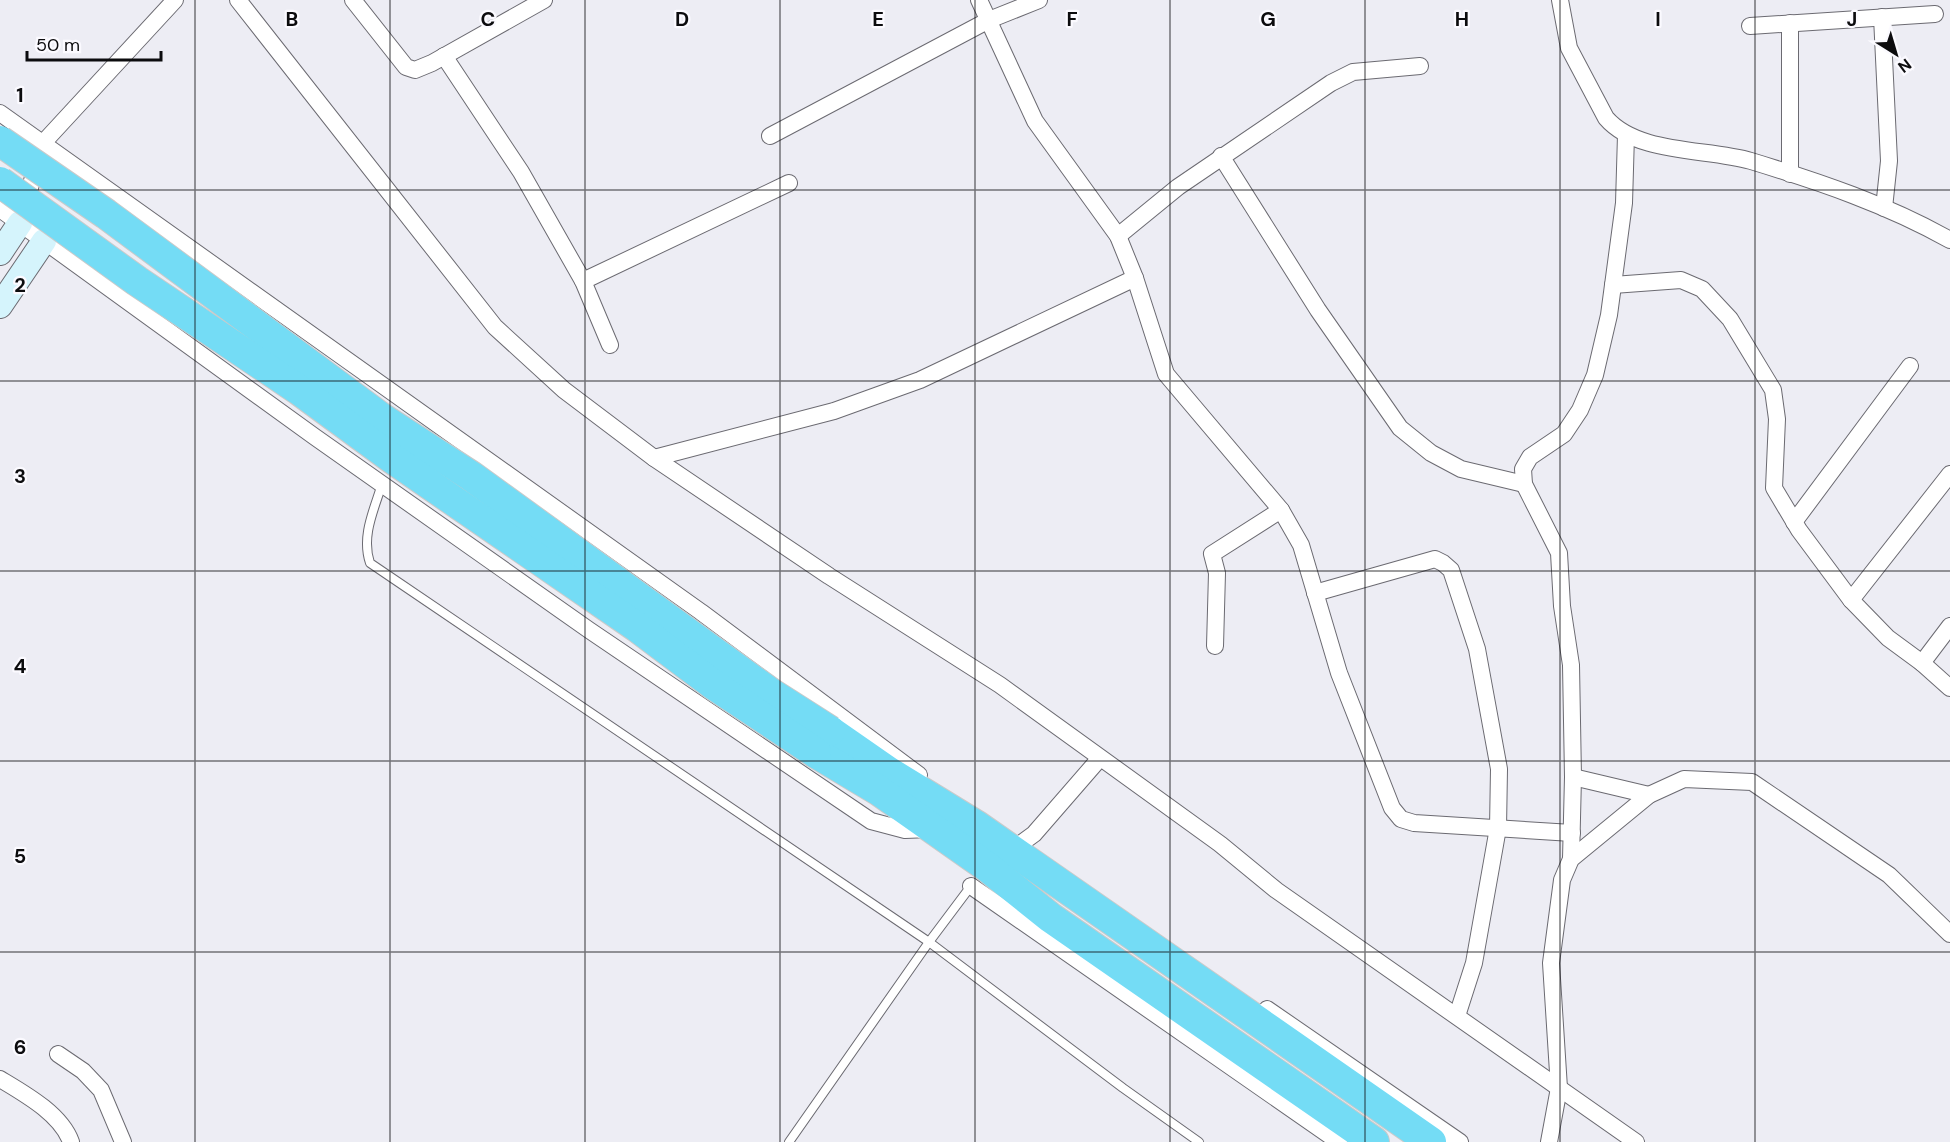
<svg xmlns="http://www.w3.org/2000/svg" width="1950" height="1142" viewBox="0 0 1950 1142" font-family="'DM Sans',sans-serif">
	<style>
		.lines { fill: none; stroke-linecap: round; stroke-linejoin: round }
		.lane-casing { stroke: #6b6a71; stroke-width: 10 }
		.street-casing { stroke: #6b6a71; stroke-width: 18 }
		.secondary-casing { stroke: #6b6a71; stroke-width: 26 }
		.highway-casing { stroke: #cacaca; stroke-width: 32 }
		.lane { stroke: #fff; stroke-width: 8 }
		.street { stroke: #fff; stroke-width: 16 }
		.secondary { stroke: #d5f4fc; stroke-width: 24 }
		.highway { stroke: #74dcf5; stroke-width: 30 }
		.highway-bridge-casing { stroke: #cacaca; stroke-width: 32; stroke-linecap: butt }
		.highway-bridge { stroke: #74dcf5; stroke-width: 30 }
		.grid { fill: none; stroke: #0c0c0e; stroke-width: 1.5; stroke-opacity: 0.55 }
		.grid-label { font-size: 20px; text-anchor: middle; font-weight: bold; fill: #0c0c0e; stroke: #fbfaff; stroke-width: 4.5; stroke-linejoin: round; paint-order: stroke }
	</style>
	<rect width="100%" height="100%" fill="#ededf4"/>
	<g class="lines">
		<g class="lane-casing">
			<g id="lane">
				<path d="M 382,484 C 374,510 361,536 370,563 L 929,942 L 1123,1088 L 1199,1142"/>
				<path d="M 789,1142 L 929,942 L 971,886"/>
			</g>
		</g>
		<g class="street-casing">
			<g id="street">
				<path d="M 238,0 L 495,327 L 564,390 L 654,458 L 829,576 L 1000,685 L 1220,844 L 1276,890 L 1636,1142"/>
				<path d="M 353,0 L 406,67 L 415,70 L 432,63 L 544,0"/>
				<path d="M 979,0 L 1035,121 L 1118,236 L 1135,278 L 1166,374 L 1281,510 L 1301,545 L 1339,673 L 1392,808 L 1401,819 L 1414,823 L 1572,833"/>
				<path d="M 1560,0 L 1569,48 L 1606,118 C 1638,155 1708,148 1751,161 C 1820,182 1888,205 1950,240"/>
				<path d="M 1882,17 L 1889,161 L 1884,208"/>
				<path d="M 1790,23 L 1790,174"/>
				<path d="M 1750,26 L 1935,14"/>
				<path d="M 444,56 L 521,172 L 583,281 L 610,345"/>
				<path d="M 0,113 L 701,612 L 919,775"/>
				<path d="M 770,136 L 989,20 L 1039,0"/>
				<path d="M 1221,156 L 1318,310 L 1400,428 L 1431,453 L 1461,469 L 1524,484"/>
				<path d="M 25,205 L 43,143 L 175,0"/>
				<path d="M 0,209 L 315,437 L 589,630 L 871,821 L 905,830 L 930,829"/>
				<path d="M 1118,236 L 1178,187 L 1331,83 L 1353,72 L 1420,66"/>
				<path d="M 583,281 L 789,183"/>
				<path d="M 1613,285 L 1681,280 L 1702,289 L 1730,319 L 1773,390 L 1777,419 L 1774,488 L 1799,530 L 1851,600 L 1888,638 L 1922,663 L 1950,688"/>
				<path d="M 654,458 L 834,411 L 920,380 L 1135,278"/>
				<path d="M 1794,522 L 1910,366"/>
				<path d="M 1315,593 L 1435,559 L 1443,563 L 1451,570 L 1477,649 L 1499,769 L 1498,828 L 1474,963 L 1457,1016"/>
				<path d="M 1851,600 L 1950,474"/>
				<path d="M 1215,646 L 1217,573 L 1212,554 L 1281,510"/>
				<path d="M 1922,663 L 1950,626"/>
				<path d="M 1573,777 L 1649,795"/>
				<path d="M 1012,850 L 1034,834 L 1100,758"/>
				<path d="M 1571,859 L 1573,777 L 1571,665 L 1562,606 L 1559,553 L 1524,484 L 1523,469 L 1530,457 L 1564,434 L 1580,410 L 1595,375 L 1609,315 L 1624,203 L 1626,135"/>
				<path d="M 971,886 L 1339,1142"/>
				<path d="M 1267,1009 L 1460,1142"/>
				<path d="M 58,1054 L 83,1071 L 101,1090 L 123,1142"/>
				<path d="M 0,1079 C 25,1094 61,1114 71,1142"/>
				<path d="M 1549,1142 L 1559,1088 L 1551,963 L 1562,880 L 1571,859 L 1649,795 L 1684,779 L 1752,782 L 1889,875 L 1950,934"/>
			</g>
		</g>
		<g class="secondary-casing">
			<g id="secondary">
				<path d="M 0,253 L 20,223"/>
				<path d="M 0,306 L 44,241"/>
			</g>
		</g>
		<g class="highway-casing">
			<g id="highway">
				<path d="M 830,731 L 889,772 L 977,826 L 1431,1142"/>
				<path d="M 816,753 L 878,790 L 986,866 L 1051,918 L 1374,1142"/>
			</g>
		</g>
		<use href="#lane" class="lane"/>
		<use href="#street" class="street"/>
		<use href="#secondary" class="secondary"/>
		<use href="#highway" class="highway"/>
		<g class="highway-bridge-casing">
			<g id="highway-bridge">
				<path d="M 0,141 L 106,214 L 383,419 L 471,476 L 772,694 L 830,731"/>
				<path d="M 0,182 L 137,281 L 299,390 L 393,459 L 637,627 L 714,685 L 816,753"/>
			</g>
		</g>
		<use href="#highway-bridge" class="highway-bridge"/>
	</g>
	<path class="grid" d="M 195,0 L 195,1142M 390,0 L 390,1142M 585,0 L 585,1142M 780,0 L 780,1142M 975,0 L 975,1142M 1170,0 L 1170,1142M 1365,0 L 1365,1142M 1560,0 L 1560,1142M 1755,0 L 1755,1142M 0,190 L 1950,190M 0,381 L 1950,381M 0,571 L 1950,571M 0,761 L 1950,761M 0,952 L 1950,952"/>
	<g class="grid-label">
		<text x="292" y="26">B</text>
		<text x="488" y="26">C</text>
		<text x="682" y="26">D</text>
		<text x="878" y="26">E</text>
		<text x="1072" y="26">F</text>
		<text x="1268" y="26">G</text>
		<text x="1462" y="26">H</text>
		<text x="1658" y="26">I</text>
		<text x="1852" y="26">J</text>
		<text x="20" y="102">1</text>
		<text x="20" y="292">2</text>
		<text x="20" y="483">3</text>
		<text x="20" y="673">4</text>
		<text x="20" y="863">5</text>
		<text x="20" y="1054">6</text>
	</g>
	<g transform="translate(1896 54) rotate(143)" stroke="#fbfaff" stroke-width="4.5" paint-order="stroke">
	<path d="M0-4.5L10 22L0 15L-10 22Z" fill="#0c0c0e"/>
	<text y="-9" font-size="16" font-weight="bold" text-anchor="middle" fill="#0c0c0e">N</text>
	</g>
	<path d="M27 51v9h134v-9" fill="none" stroke="#0c0c0e" stroke-width="3"/>
	<text x="36" y="51" font-size="18" fill="#0c0c0e" stroke="#fbfaff" stroke-width="4.5" paint-order="stroke">50 m</text>
</svg>
